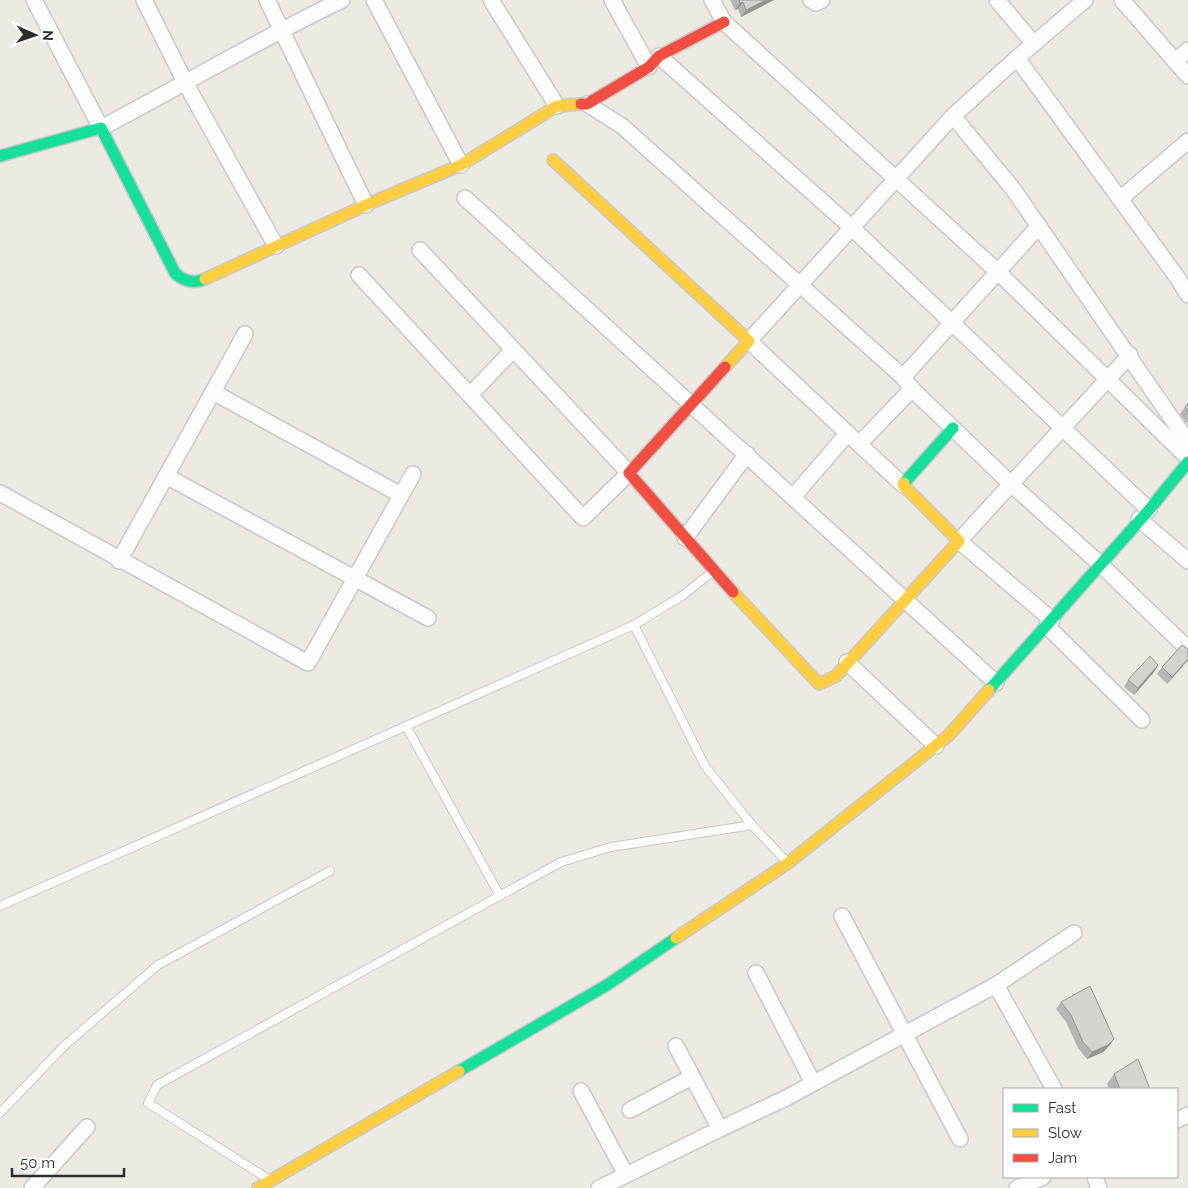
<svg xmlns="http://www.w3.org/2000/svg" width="1188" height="1188" viewBox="0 0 1188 1188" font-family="Raleway,sans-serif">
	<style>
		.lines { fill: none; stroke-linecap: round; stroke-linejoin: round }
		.lane-casing { stroke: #c9c8c8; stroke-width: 10 }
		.street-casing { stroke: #c9c8c8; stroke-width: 18 }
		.fast-casing { stroke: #c9c8c8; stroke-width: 14 }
		.slow-casing { stroke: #c9c8c8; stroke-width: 14 }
		.jam-casing { stroke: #c9c8c8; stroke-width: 14 }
		.lane { stroke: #fcfcfb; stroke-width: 8 }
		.street { stroke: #fcfcfb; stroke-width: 15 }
		.fast { stroke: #16e098; stroke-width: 11 }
		.slow { stroke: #ffcf43; stroke-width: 11 }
		.jam { stroke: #f24e42; stroke-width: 11 }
		.wall { fill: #b7b5b1 }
		.shaded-wall { fill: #959490 }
		.building { fill: #d5d3ce; stroke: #959490 }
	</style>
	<rect width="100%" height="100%" fill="#eceae3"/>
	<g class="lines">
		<g class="lane-casing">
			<g id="lane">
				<path d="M 634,625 L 705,766 L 752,825 L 788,863"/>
				<path d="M 406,726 L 500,896"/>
				<path d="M 0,906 L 634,625 L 682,596 L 712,572"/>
				<path d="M 0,1113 L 64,1046 L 158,965 L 330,871"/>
				<path d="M 270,1180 L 148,1103 L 157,1085 L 561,862 L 611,847 L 752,825"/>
			</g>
		</g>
		<g class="street-casing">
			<g id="street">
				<path d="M 34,0 L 101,128 C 181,86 260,39 342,0"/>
				<path d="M 144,0 L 186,84 L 276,246"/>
				<path d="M 267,0 L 366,205"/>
				<path d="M 374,0 L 461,165"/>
				<path d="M 491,0 L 557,106"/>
				<path d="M 612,0 L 649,67"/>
				<path d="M 712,0 L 724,22 L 998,272 L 1188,458"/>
				<path d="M 811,0 L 816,3 L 822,0"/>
				<path d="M 997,0 L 1034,44"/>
				<path d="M 1085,0 L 1017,58 L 1177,277 L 1188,295"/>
				<path d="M 1122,0 L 1175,61 L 1188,50"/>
				<path d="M 659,56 L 851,227 L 1149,510"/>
				<path d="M 1017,58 L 953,116 L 1013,189 L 1188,442"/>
				<path d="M 1175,61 L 1188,76"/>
				<path d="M 587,104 L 622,126 L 903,377"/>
				<path d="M 465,198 L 996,683"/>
				<path d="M 1120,199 L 1188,141"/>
				<path d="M 1039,226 L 903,377 L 912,389 L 1011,484 L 1130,355"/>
				<path d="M 359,275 L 583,518 L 629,473 L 420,250"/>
				<path d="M 213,392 L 401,495"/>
				<path d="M 470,395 L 513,350"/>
				<path d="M 859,444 L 749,341 L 953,116"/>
				<path d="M 166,476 L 428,618"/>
				<path d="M 903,485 L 859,444 L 912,389"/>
				<path d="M 0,493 L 308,663 L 413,474"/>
				<path d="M 793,497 L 848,433"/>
				<path d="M 1139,519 L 1188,561"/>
				<path d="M 685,538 L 747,454"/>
				<path d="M 119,561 L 245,334"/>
				<path d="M 1052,620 L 959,541 L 1011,484 L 1100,564 L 1188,649"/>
				<path d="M 1047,626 L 1142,720"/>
				<path d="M 847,662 L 936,746"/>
				<path d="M 842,916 L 960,1139"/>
				<path d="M 756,973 L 813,1083"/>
				<path d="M 996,985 L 1074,933"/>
				<path d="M 676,1046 L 720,1129 L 786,1098 L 996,985 L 1054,1089"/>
				<path d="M 581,1091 L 626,1175 L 720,1129"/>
				<path d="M 630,1110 L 692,1077"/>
				<path d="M 1177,1120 L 1188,1115"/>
				<path d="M 1095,1177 L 1099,1188"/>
				<path d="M 32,1188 L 87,1127"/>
				<path d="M 599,1188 L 626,1175"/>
				<path d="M 1017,1188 L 1043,1177"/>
			</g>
		</g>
		<g class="fast-casing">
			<g id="fast">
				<path d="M 0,156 L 101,128 L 175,273 C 183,281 194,284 205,279"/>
				<path d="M 904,483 L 953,428"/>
				<path d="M 989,690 L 1149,510 L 1188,462"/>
				<path d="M 459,1071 L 607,985 L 676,938"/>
			</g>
		</g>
		<g class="slow-casing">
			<g id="slow">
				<path d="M 553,160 L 749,341 L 725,367"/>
				<path d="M 205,279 L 366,205 L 461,165 L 557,106 L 581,104"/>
				<path d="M 733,592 L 819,684 L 836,676 L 959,541 L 903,485 L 904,483"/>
				<path d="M 676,938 L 788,863 L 949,735 L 989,690"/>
				<path d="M 258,1188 L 459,1071"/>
			</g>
		</g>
		<g class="jam-casing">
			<g id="jam">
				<path d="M 581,104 L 587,104 L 649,67 L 659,56 L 724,22"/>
				<path d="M 725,367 L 629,473 L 733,592"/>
			</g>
		</g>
		<use href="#lane" class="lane"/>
		<use href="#street" class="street"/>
		<use href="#fast" class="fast"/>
		<use href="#slow" class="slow"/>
		<use href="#jam" class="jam"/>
	</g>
	<g class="wall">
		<path d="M 730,0 L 774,0 L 741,17 L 738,9 L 735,10 Z"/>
		<path d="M 1188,403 L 1188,422 L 1186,423 L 1180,414 Z"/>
		<path d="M 1188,649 L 1188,660 L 1167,684 L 1157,674 L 1162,667 Z"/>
		<path d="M 1158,665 L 1154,672 L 1134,695 L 1124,687 L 1128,680 Z"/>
		<path d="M 1061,1002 L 1114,1039 L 1109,1046 L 1103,1052 L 1087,1059 L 1078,1048 L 1066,1022 L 1056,1009 Z"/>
		<path d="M 1114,1074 L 1150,1089 L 1109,1089 L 1107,1084 Z"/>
	</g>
	<g class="shaded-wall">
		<path d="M 766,0 L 774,0 L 741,17 L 746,10 Z"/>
		<path d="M 743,2 L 738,9 L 735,10 L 740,3 Z"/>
		<path d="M 1188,659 L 1188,660 L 1167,684 L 1172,677 Z"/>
		<path d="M 1158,665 L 1154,672 L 1134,695 L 1138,688 Z"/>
		<path d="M 1114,1039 L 1109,1046 L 1103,1052 L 1087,1059 L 1092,1052 Z"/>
	</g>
	<g class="building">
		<path d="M 739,0 L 766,0 L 746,10 L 743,2 L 740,3 Z"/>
		<path d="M 1188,403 L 1188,412 L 1185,407 Z"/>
		<path d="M 1182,645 L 1188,649 L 1188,659 L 1172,677 L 1162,667 Z"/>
		<path d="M 1150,656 L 1158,665 L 1138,688 L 1128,680 Z"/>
		<path d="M 1090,986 L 1114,1039 L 1108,1045 L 1092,1052 L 1083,1042 L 1071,1015 L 1061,1002 Z"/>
		<path d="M 1138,1059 L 1150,1089 L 1120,1089 L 1114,1074 Z"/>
	</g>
	<rect x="1003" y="1088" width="175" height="90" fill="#ffffff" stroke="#ababab"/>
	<rect x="1013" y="1104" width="25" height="8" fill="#16e098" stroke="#ababab"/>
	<text x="1048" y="1113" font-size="15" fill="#2d2d2d">Fast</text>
	<rect x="1013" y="1129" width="25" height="8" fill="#ffcf43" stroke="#ababab"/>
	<text x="1048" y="1138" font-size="15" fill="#2d2d2d">Slow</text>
	<rect x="1013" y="1154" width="25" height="8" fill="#f24e42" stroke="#ababab"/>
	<text x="1048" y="1163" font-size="15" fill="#2d2d2d">Jam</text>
	<g transform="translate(35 35) rotate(92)" stroke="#ffffff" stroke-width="4" paint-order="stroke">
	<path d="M0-4L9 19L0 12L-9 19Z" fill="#2d2d2d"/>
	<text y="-8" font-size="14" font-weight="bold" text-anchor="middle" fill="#2d2d2d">N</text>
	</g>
	<path d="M12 1168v8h112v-8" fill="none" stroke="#2d2d2d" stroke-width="2.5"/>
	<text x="20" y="1168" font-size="15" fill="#2d2d2d" stroke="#ffffff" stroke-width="4" paint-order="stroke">50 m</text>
</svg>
